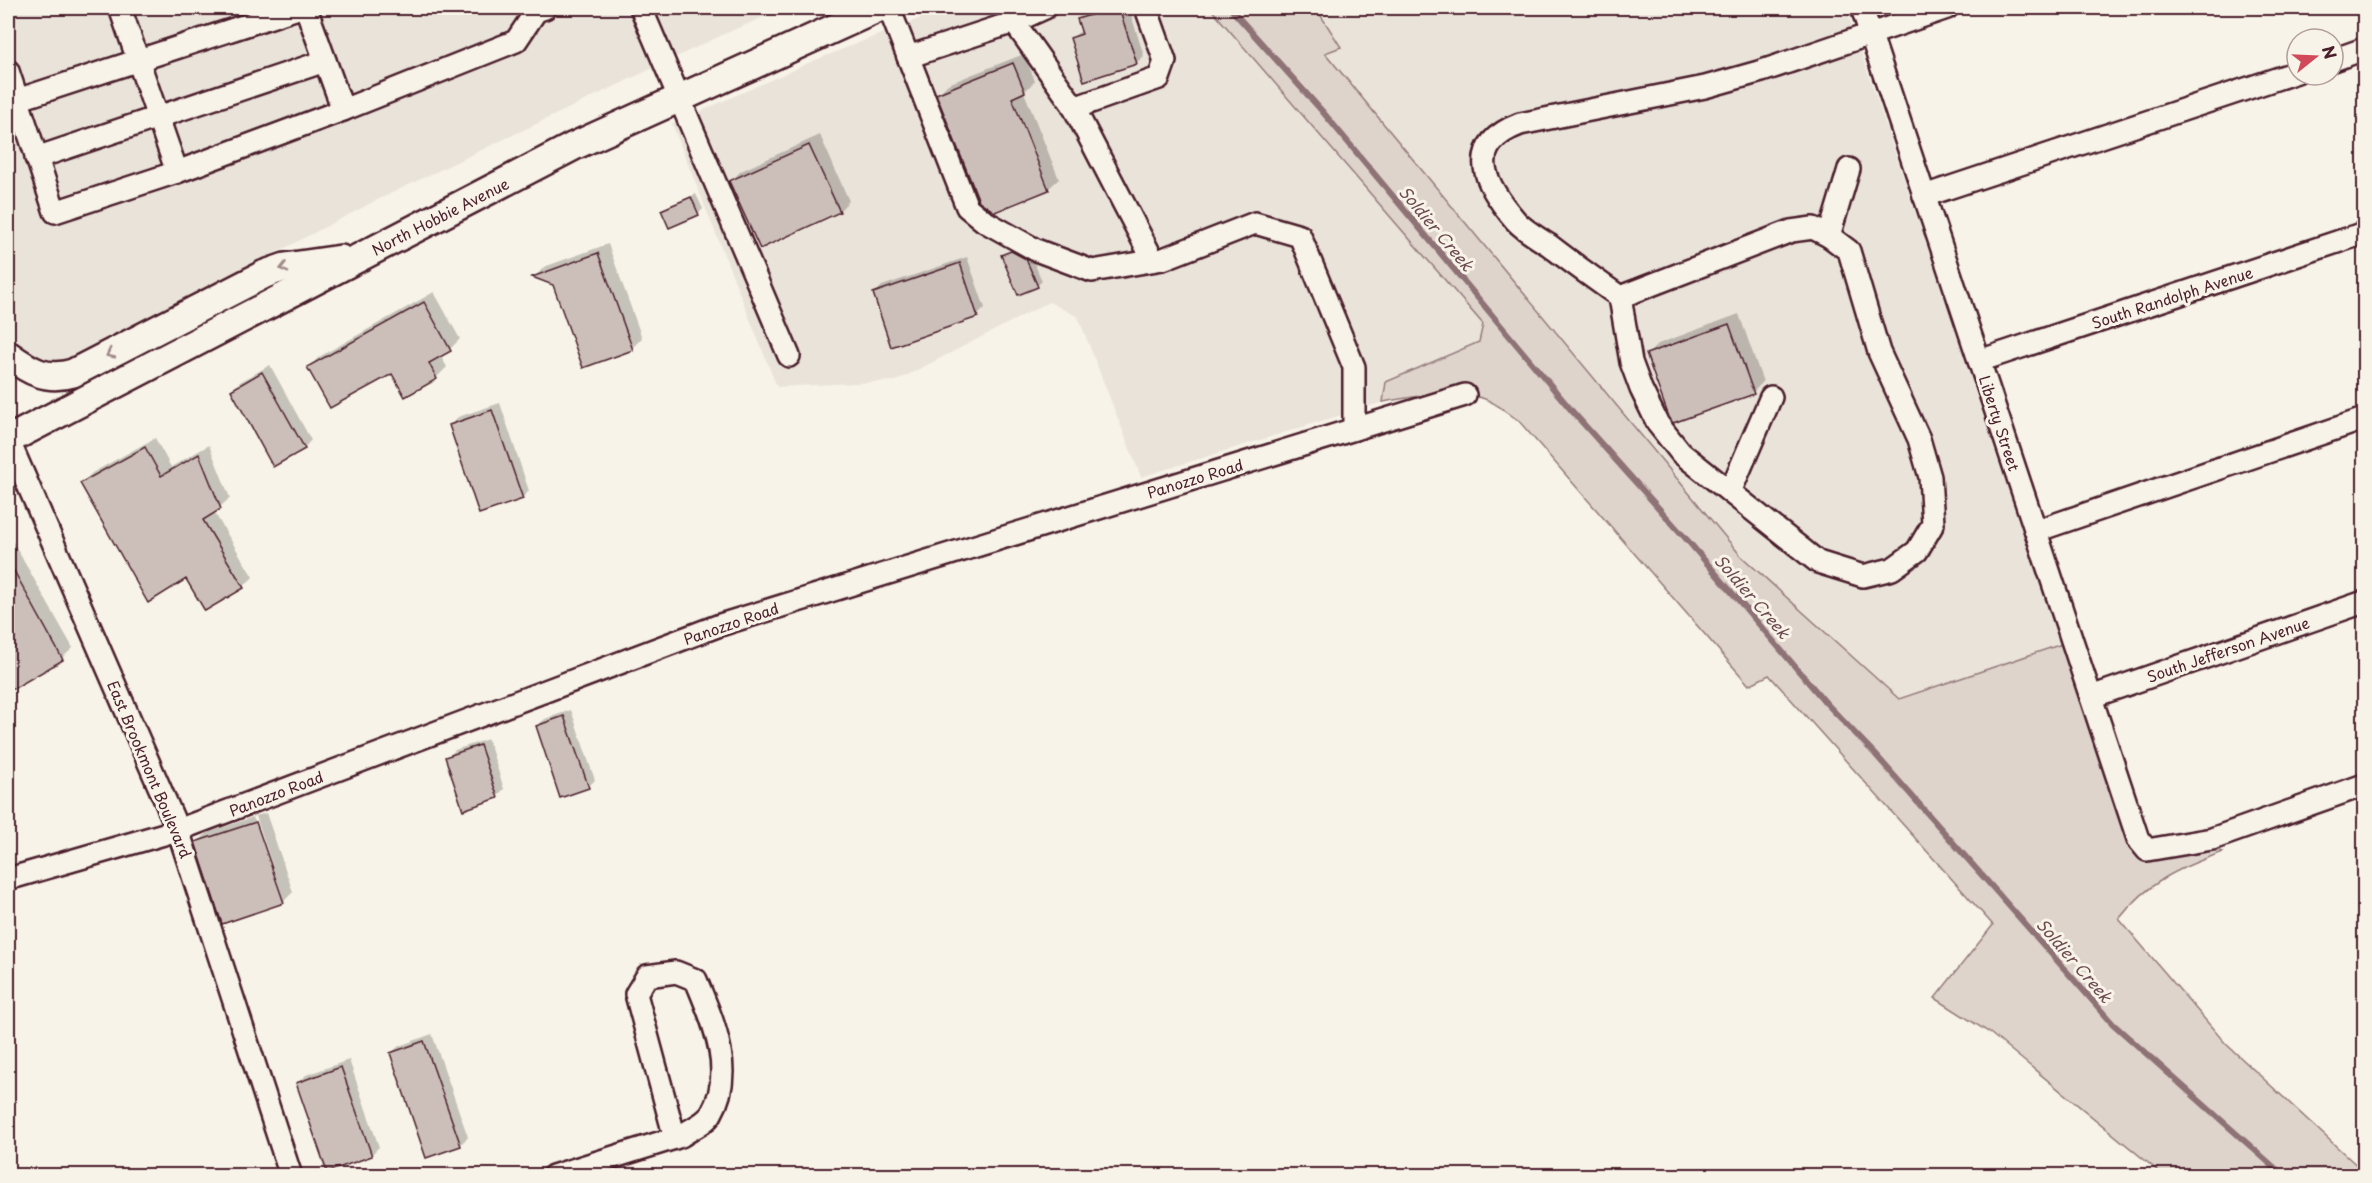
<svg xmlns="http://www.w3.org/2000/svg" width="2372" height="1183" viewBox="0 0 2372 1183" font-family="'Playpen Sans',sans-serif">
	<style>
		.built { fill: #eae3da }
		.green { fill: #ded4cc; stroke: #947a7c; stroke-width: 1.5 }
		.shadow { fill: #0003 }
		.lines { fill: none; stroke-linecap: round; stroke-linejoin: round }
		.stream { stroke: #8e7275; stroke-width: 6 }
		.building { fill: #ccbfb9; stroke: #4a1f2b; stroke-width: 1.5 }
		.minor-casing { stroke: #4a1f2b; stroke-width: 26 }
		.major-casing { stroke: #4a1f2b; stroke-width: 32 }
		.minor { stroke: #f7f3e8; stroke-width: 21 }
		.major { stroke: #f7f3e8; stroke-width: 27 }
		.oneway { stroke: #a0898a }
		.labels { text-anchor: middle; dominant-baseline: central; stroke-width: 6; stroke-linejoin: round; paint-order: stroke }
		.street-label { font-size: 15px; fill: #4a1f2b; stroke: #f7f3e8 }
		.water-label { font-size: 16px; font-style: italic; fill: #6c4950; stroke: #f7f3e8 }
	</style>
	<rect width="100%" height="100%" fill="#f7f3e8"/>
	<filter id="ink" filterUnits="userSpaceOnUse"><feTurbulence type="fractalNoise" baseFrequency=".0167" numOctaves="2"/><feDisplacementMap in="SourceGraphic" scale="12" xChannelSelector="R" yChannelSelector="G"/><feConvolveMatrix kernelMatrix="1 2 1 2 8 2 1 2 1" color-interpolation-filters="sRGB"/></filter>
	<g filter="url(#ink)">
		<g class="built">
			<path d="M 8,8 L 785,8 L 722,35 L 373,202 L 74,358 L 53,363 L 36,358 L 20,349 L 8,337 Z"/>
			<path d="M 946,8 L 1210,8 L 1483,324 L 1479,342 L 1386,382 L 1383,402 L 1141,477 L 1078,317 L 1049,302 L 896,381 L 777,387 L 672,124 L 813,61 Z"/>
			<path d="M 1316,8 L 1846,8 L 2062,644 L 1899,699 L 1741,556 L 1325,53 L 1341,47 Z"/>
		</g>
		<path class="green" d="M 1210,8 L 1316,8 L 1341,47 L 1325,53 L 1741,556 L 1899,699 L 2062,644 L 2133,852 C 2158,874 2195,838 2223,852 C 2179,868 2149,881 2119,919 L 2226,1044 L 2364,1172 L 2364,1175 L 2163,1175 L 1990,1033 L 1935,998 L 1993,925 L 1769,675 L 1749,685 L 1518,420 C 1506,412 1496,402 1482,398 C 1449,388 1415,397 1383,402 L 1386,382 L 1479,342 L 1483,324 Z"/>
		<g class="shadow">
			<path d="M 1101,8 L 1129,8 L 1144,56 L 1136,63 L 1071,38 L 1082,30 L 1079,20 L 1086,12 Z"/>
			<path d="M 1024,54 L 1035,81 L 1024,92 L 1059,179 L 1048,189 L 938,94 L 948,84 Z"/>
			<path d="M 820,135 L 849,201 L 839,211 L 731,181 L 741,171 Z"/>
			<path d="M 696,194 L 703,209 L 698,214 L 663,211 L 668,206 Z"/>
			<path d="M 608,244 L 642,338 L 632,348 L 555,284 L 535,277 L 544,267 Z"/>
			<path d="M 1017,247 L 1031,255 L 1042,281 L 1037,286 L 1003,255 Z"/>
			<path d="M 967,257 L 985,308 L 977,316 L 874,294 L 882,286 Z"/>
			<path d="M 434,292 L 460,339 L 450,349 L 440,355 L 447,367 L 437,377 L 406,395 L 393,372 L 309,367 L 319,357 Z"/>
			<path d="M 1739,314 L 1763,382 L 1753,392 L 1648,354 L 1658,344 Z"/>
			<path d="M 270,365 L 311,440 L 304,448 L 232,390 L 240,382 Z"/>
			<path d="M 500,403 L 529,491 L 522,498 L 450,425 L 458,417 Z"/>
			<path d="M 155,438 L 171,467 L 209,445 L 230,498 L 214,512 L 253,577 L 243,587 L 205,609 L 187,576 L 82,483 L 92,473 Z"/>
			<path d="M 8,533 L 73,648 L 62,658 L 8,690 Z"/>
			<path d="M 571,710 L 595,780 L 588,787 L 537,726 L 545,719 Z"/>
			<path d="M 488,739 L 504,789 L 497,796 L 447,758 L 455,750 Z"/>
			<path d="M 266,813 L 293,892 L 283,902 L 197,843 L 207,833 L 253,817 L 280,898 L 283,898 L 256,816 Z"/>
			<path d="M 432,1034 L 468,1137 L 460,1145 L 391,1053 L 399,1046 Z"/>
			<path d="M 349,1060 L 379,1147 L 371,1155 L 298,1083 L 306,1075 Z"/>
		</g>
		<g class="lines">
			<path class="stream" d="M 1230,8 L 1322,111 L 1572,411 L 1688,541 L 1826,703 L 1875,754 L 2113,1024 L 2284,1176"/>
		</g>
		<g class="building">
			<path d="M 1114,8 L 1119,8 L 1137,64 L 1084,81 L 1070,38 L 1082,34 L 1077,19 Z"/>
			<path d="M 1013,63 L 1025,92 L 1012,98 L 1049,190 L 995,212 L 979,201 L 936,94 Z"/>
			<path d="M 809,145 L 840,212 L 760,249 L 729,181 Z"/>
			<path d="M 691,197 L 699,215 L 669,228 L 661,210 Z"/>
			<path d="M 1011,251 L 1026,259 L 1038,287 L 1018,295 L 1001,255 Z"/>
			<path d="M 598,253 L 633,350 L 583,368 L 553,285 L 532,277 Z"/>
			<path d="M 960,263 L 978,317 L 891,347 L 873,293 Z"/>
			<path d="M 424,302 L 451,351 L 429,363 L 437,379 L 405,397 L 392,374 L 330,408 L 307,367 Z"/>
			<path d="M 1729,324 L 1754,394 L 1673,423 L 1669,417 L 1646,354 Z"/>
			<path d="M 262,372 L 305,449 L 273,467 L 231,390 Z"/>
			<path d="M 492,410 L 523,499 L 479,514 L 449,425 Z"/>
			<path d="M 145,447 L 161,476 L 199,454 L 221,509 L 203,520 L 244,588 L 205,611 L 186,579 L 148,603 L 80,483 Z"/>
			<path d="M 8,560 L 63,660 L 8,692 Z"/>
			<path d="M 564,716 L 589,788 L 560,798 L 536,726 Z"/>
			<path d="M 480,745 L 498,798 L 463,810 L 445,757 Z"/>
			<path d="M 256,822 L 284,903 L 222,924 L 195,842 Z"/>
			<path d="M 424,1041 L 461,1146 L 426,1158 L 390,1053 Z"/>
			<path d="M 341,1067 L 372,1156 L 327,1172 L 296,1083 Z"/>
		</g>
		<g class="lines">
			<g class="minor-casing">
				<g id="minor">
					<path d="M 120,8 L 177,172 L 343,110"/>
					<path d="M 306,8 L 343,110 L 516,41 L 536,11 L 545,8"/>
					<path d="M 641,8 L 789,356"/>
					<path d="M 889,8 L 967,207 L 984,221 L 1036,250 L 1092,271 L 1163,259 L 1255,223 L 1300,236 L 1354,367 L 1354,429"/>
					<path d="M 1045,8 L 1014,22 L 1072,104 L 1153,260"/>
					<path d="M 1862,8 L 2138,839 L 2147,850 L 2212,839 L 2364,785"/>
					<path d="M 908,57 L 1014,22 L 1008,8"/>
					<path d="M 2333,60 L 2364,49"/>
					<path d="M 8,71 L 55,212 L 177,172"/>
					<path d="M 17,100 L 298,8"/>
					<path d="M 1074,108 L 1159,78 L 1165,61 L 1146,8"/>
					<path d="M 36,158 L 325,61"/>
					<path d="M 1849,169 L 1829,236 L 1813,228 L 1791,231 L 1620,297 C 1596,280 1572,263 1549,245 C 1538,238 1524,230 1516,221 C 1485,185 1463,146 1520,124 L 1705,87 L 1762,71 L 1947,8"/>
					<path d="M 1924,196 L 2297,72"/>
					<path d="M 1620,297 L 1631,362 L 1641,389 L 1658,424 L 1681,453 L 1818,562 L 1863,576 L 1892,569 L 1917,551 L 1933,524 L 1930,477 L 1919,439 L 1879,352 L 1849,251 L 1829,236"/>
					<path d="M 1979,361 L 2364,233"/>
					<path d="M 8,439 L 178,830 L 291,1176"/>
					<path d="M 1730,492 L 1771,397"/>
					<path d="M 2036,531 L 2364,419"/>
					<path d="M 2091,697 L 2364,602"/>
					<path d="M 8,879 L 178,830 L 720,625 L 1465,395"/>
					<path d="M 553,1176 L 675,1138 L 681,1136 C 689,1130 706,1123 711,1114 C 736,1072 713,1021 696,980 L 676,972 L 647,976 L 636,994 L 675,1138"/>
				</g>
			</g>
			<g class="major-casing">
				<g id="major">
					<path d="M 8,355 C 30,371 46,381 73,373 L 265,274 L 285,267 L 341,259"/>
					<path d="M 8,440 L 574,146 L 879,8"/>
				</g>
			</g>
			<use href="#minor" class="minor"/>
			<use href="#major" class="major"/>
		</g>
		<defs><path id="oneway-chevron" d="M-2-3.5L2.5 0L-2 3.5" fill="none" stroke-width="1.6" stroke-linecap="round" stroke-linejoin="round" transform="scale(1.5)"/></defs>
		<g class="oneway">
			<use href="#oneway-chevron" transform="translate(284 268) rotate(166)"/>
			<use href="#oneway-chevron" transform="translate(110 354) rotate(153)"/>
		</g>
	</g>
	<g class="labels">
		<g class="street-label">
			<text transform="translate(440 216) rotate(-27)">North Hobbie Avenue</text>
			<text transform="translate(2172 297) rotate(-18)">South Randolph Avenue</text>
			<text transform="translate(2000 423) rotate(72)">Liberty Street</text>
			<text transform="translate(1195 478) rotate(-17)">Panozzo Road</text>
			<text transform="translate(731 623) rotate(-19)">Panozzo Road</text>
			<text transform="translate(2228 649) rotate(-19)">South Jefferson Avenue</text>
			<text transform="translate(150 769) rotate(67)">East Brookmont Boulevard</text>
			<text transform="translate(276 793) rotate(-21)">Panozzo Road</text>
		</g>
		<g class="water-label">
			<text transform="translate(1437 228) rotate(50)">Soldier Creek</text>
			<text transform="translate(1753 596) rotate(49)">Soldier Creek</text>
			<text transform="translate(2075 960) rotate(49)">Soldier Creek</text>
		</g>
	</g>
	<rect width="2372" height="1183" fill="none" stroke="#f7f3e8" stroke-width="30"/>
	<rect x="15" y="15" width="2342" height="1153" fill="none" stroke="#4a1f2b" stroke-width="2" filter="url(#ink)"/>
	<g transform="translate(2315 57) rotate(72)"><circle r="28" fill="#f7f3e8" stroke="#b29e9c" stroke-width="1.5"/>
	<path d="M0-4.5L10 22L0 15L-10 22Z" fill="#d1495b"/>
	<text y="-9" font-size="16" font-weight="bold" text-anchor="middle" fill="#4a1f2b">N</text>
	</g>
</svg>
